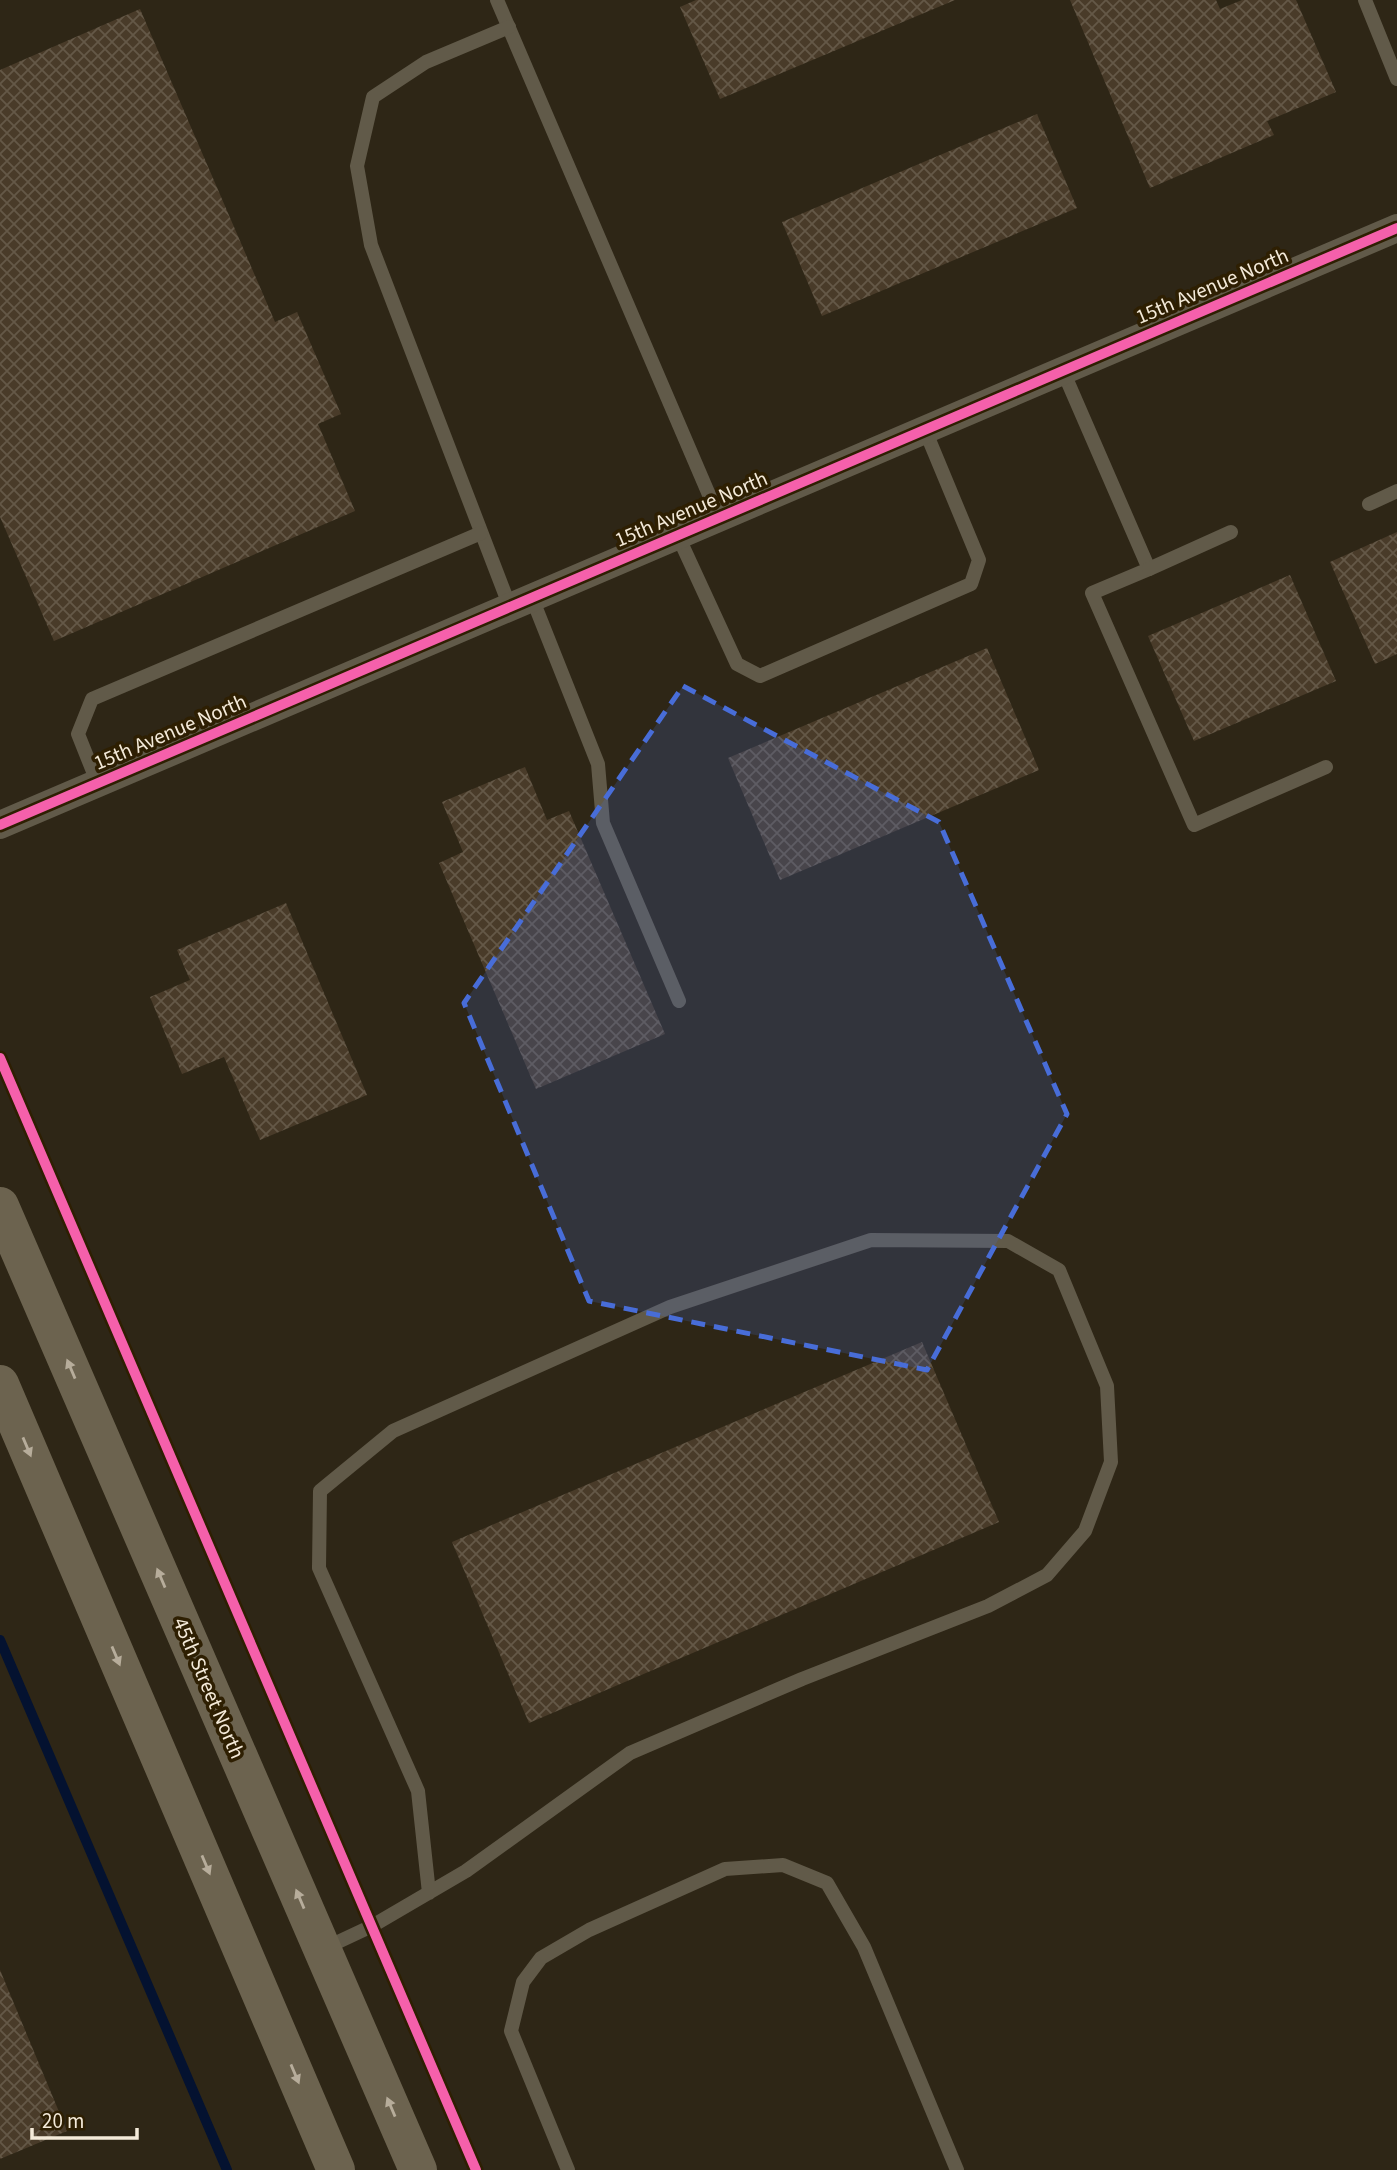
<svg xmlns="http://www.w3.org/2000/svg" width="1397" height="2170" viewBox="0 0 1397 2170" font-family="'Source Sans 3',sans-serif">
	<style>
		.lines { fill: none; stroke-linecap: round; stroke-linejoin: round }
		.stream { stroke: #041230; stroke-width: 10 }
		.building { fill: url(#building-cross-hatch) }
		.service { stroke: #615a49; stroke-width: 14 }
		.minor { stroke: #615a49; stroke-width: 28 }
		.secondary { stroke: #6c634f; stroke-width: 38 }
		.cycleway-casing { stroke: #2e1f02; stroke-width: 15 }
		.cycleway { stroke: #f560ab; stroke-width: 10 }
		.oneway { fill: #b7ad9b }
		.marked { fill: #486dd8; fill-opacity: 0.2; stroke: #486dd8; stroke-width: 5; stroke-dasharray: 14 9; stroke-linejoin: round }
		.labels { text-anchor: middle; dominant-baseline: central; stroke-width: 7; stroke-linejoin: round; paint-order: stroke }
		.street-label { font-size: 21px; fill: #f4ead9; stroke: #2e1f02 }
	</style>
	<defs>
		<pattern id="building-cross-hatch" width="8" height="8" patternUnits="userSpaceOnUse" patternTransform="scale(1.75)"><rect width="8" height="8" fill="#493b29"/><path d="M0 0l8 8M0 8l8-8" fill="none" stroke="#645847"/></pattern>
	</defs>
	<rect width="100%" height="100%" fill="#2e2616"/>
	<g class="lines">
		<path class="stream" d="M 0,1640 L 227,2170"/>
	</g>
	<g class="building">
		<path d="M 696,0 L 955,0 L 720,99 L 680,7 Z"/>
		<path d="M 1070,0 L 1216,0 L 1220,9 L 1242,0 L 1296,0 L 1336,92 L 1267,121 L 1274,135 L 1150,188 Z"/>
		<path d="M 140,9 L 275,322 L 297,312 L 341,414 L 318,424 L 355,511 L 54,641 L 0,517 L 0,70 Z"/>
		<path d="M 1037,114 L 1077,208 L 822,316 L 782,222 Z"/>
		<path d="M 1397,532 L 1397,654 L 1375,664 L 1330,562 Z"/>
		<path d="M 1290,575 L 1336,681 L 1194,741 L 1148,636 Z"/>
		<path d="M 987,648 L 1039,770 L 780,880 L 728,758 Z"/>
		<path d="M 525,767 L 547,820 L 569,811 L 665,1034 L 536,1089 L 439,863 L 463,852 L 442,802 Z"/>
		<path d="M 286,903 L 367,1095 L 260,1140 L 224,1057 L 182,1074 L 150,997 L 190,980 L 177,950 Z"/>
		<path d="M 922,1342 L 999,1522 L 529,1723 L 452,1542 Z"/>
		<path d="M 0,1970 L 67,2131 L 0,2159 Z"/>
	</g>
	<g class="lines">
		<g class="service">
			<path d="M 497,0 L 719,518"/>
			<path d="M 1365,0 L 1397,79"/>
			<path d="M 509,27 L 426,62 L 373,97 L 357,166 L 371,245 L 510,607"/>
			<path d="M 1063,371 L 1149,569 L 1092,593 L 1194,825 L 1326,767"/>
			<path d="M 1369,504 L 1397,491"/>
			<path d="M 678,536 L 737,664 L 760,676 L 971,584 L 979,560 L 925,430"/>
			<path d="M 1149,569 L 1231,532"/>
			<path d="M 532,598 L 598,764 L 603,823 L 679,1001"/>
			<path d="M 98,784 L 78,734 L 92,699 L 481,533"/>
			<path d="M 323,1949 L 372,1926 L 466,1871 L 630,1753 L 802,1679 L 988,1606 L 1047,1575 L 1085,1531 L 1111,1462 L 1107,1386 L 1059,1270 L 1008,1241 L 871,1240 L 670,1307 L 393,1431 L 320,1491 L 319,1568 L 418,1791 L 429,1893"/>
			<path d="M 568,2170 L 511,2031 L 523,1982 L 541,1958 L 589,1930 L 725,1869 L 783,1865 L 827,1883 L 864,1947 L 957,2170"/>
		</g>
		<path class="minor" d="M 0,825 L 1397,228"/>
		<g class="secondary">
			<path d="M 0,1206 L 418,2170"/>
			<path d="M 0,1384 L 336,2170"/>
		</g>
		<g class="cycleway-casing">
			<g id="cycleway">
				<path d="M 0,825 L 1397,228"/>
				<path d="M 0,1058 L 476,2170"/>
			</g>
		</g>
		<use href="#cycleway" class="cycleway"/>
	</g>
	<defs><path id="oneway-solid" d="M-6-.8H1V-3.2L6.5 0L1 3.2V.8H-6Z" transform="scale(1.75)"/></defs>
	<g class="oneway">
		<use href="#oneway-solid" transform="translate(71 1369) rotate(-113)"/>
		<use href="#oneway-solid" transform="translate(27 1447) rotate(67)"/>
		<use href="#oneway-solid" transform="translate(161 1578) rotate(-113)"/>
		<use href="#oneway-solid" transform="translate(116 1656) rotate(67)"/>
		<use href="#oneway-solid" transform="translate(206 1865) rotate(67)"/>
		<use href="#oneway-solid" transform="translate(300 1899) rotate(-113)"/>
		<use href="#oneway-solid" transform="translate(295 2074) rotate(67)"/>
		<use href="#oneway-solid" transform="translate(391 2107) rotate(-113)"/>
	</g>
	<path class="marked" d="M 683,686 L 939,822 L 1067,1114 L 927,1370 L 589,1301 L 464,1003 Z"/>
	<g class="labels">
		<g class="street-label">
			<text transform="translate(1212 286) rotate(-23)">15th Avenue North</text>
			<text transform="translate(691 509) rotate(-23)">15th Avenue North</text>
			<text transform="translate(170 732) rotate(-23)">15th Avenue North</text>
			<text transform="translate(209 1688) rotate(67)">45th Street North</text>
		</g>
	</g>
	<path d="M32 2128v10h105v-10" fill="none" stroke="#f4ead9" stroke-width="3.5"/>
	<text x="42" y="2128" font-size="21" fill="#f4ead9" stroke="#2e1f02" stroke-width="5" paint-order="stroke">20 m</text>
</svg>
